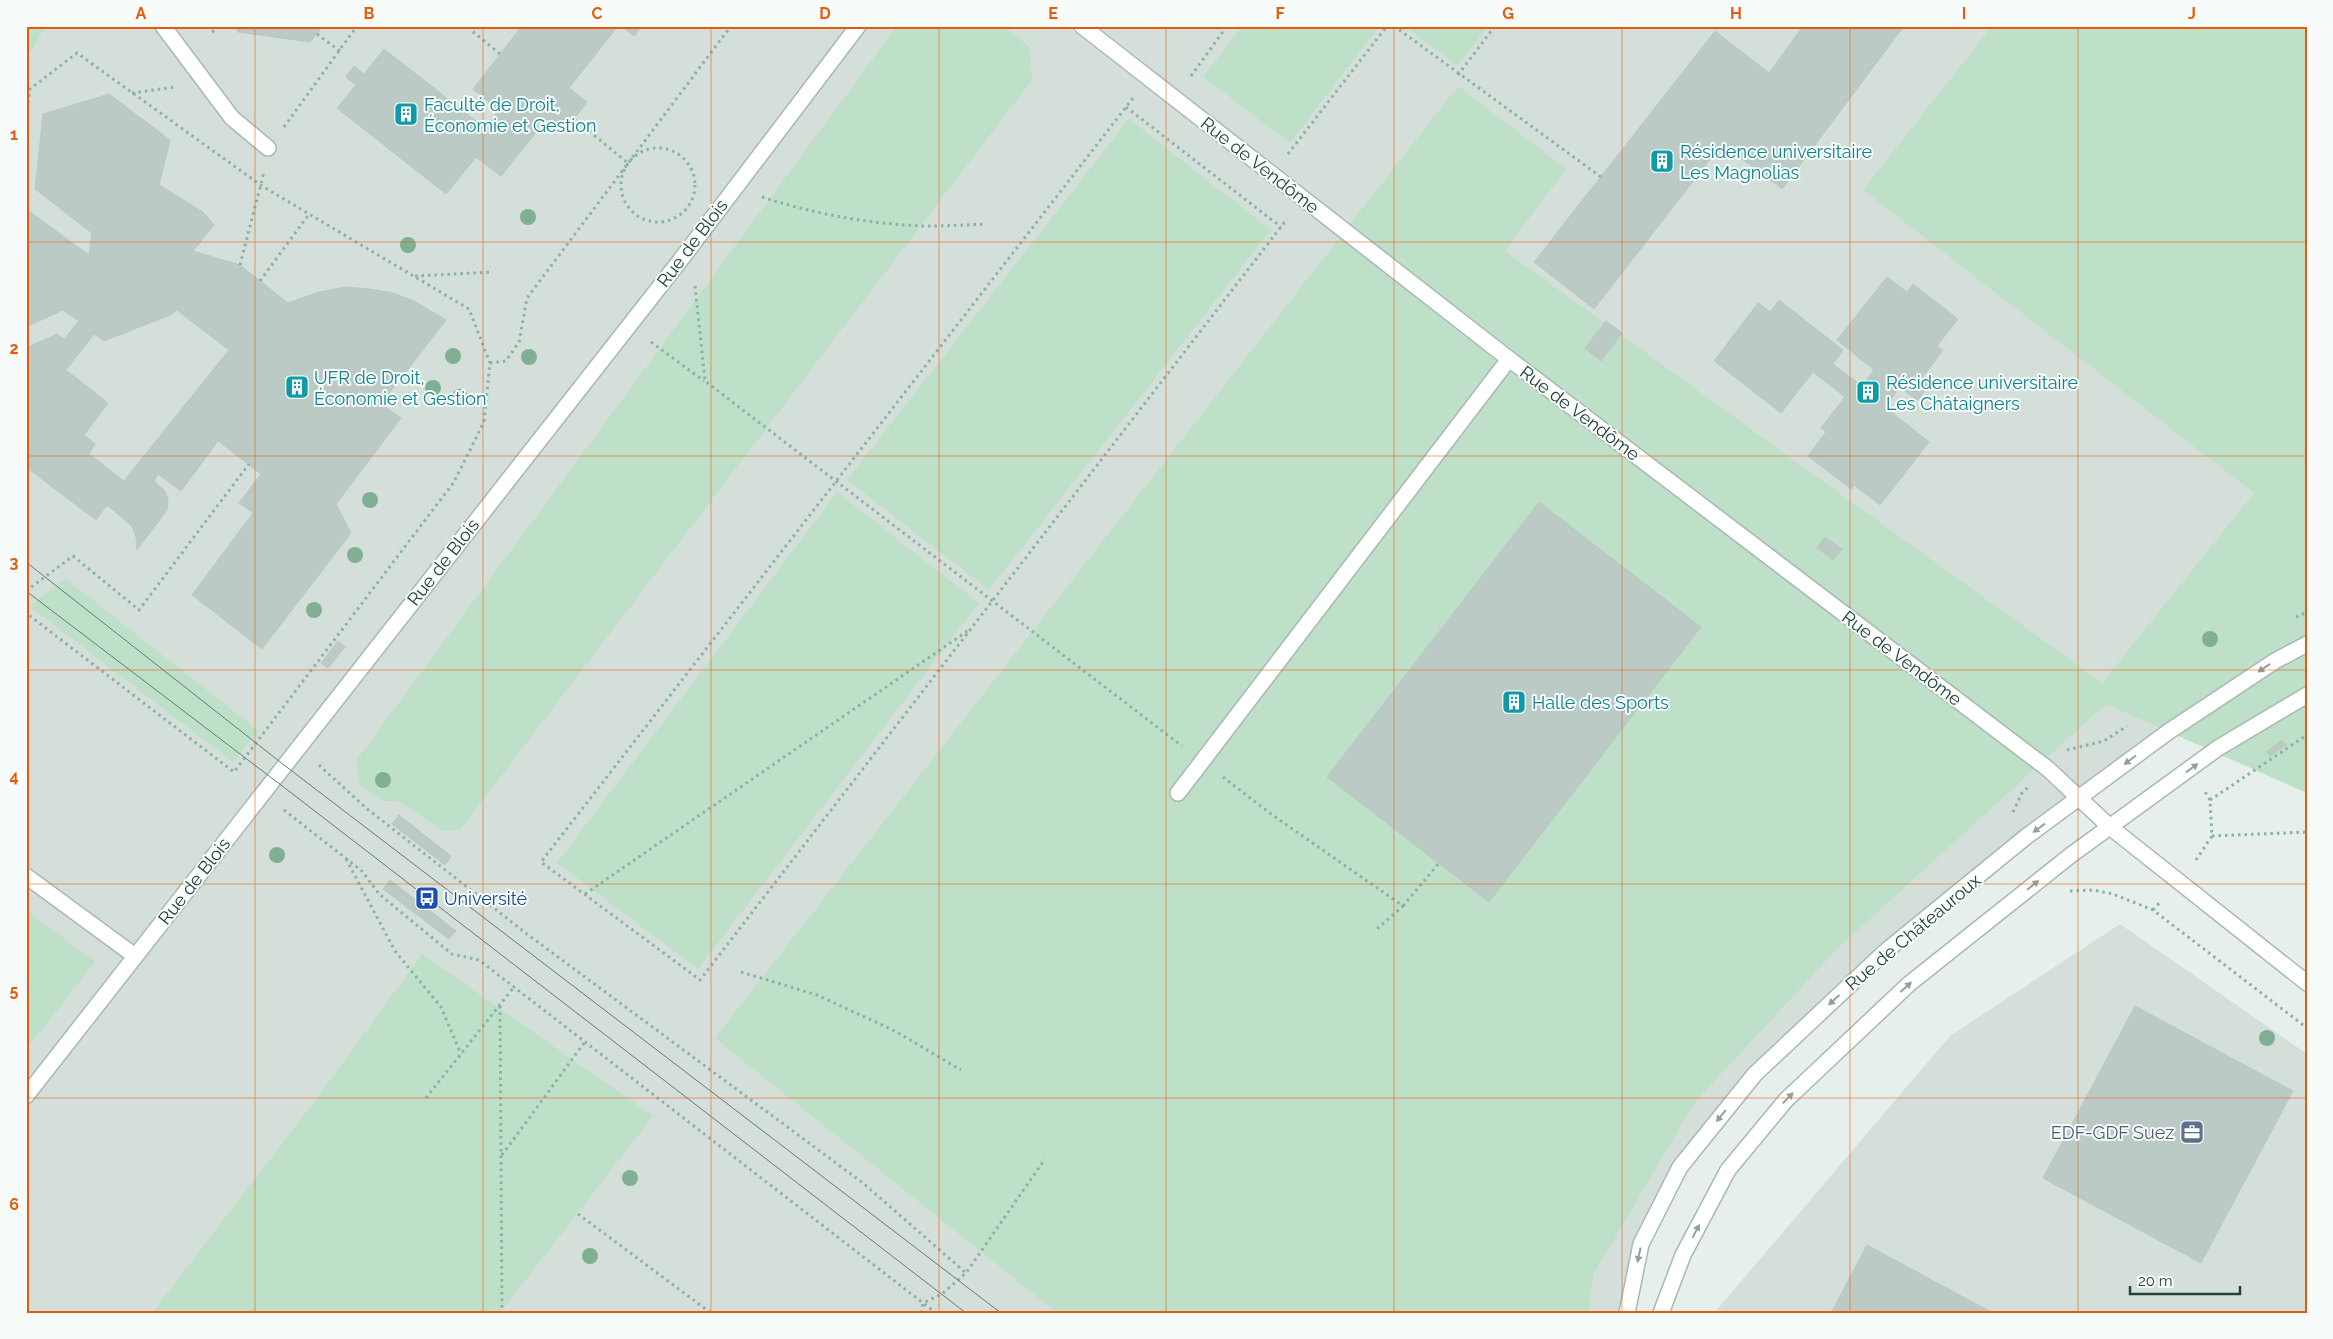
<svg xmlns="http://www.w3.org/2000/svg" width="2333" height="1339" viewBox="0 0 2333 1339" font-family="Raleway,sans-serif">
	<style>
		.built { fill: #d4dfda }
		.green { fill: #bfe0c8 }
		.building { fill: #bbcac4; stroke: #b8c9c2; fill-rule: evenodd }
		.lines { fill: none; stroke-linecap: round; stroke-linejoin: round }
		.service-casing { stroke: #a8b8b2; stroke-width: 18 }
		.minor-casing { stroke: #a8b8b2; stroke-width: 18 }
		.tertiary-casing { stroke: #a8b8b2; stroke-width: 18 }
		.path { stroke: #86b3a5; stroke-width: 3; stroke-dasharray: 2.5 4; stroke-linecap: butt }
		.service { stroke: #fff; stroke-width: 15 }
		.minor { stroke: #fff; stroke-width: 15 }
		.tertiary { stroke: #fff; stroke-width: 15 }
		.tram { stroke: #5f7d75; stroke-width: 1 }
		.tree { fill: #80af93 }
		.oneway { fill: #92a09c }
		.grid { fill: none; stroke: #e8590c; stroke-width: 1; stroke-opacity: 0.55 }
		.labels { text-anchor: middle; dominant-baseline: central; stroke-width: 4; stroke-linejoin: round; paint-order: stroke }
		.culture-label { font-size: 18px; fill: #0d838f; stroke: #f7fbf9; text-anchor: start }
		.street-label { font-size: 18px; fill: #24423a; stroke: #f7fbf9 }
		.transit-label { font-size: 18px; fill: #164399; stroke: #f7fbf9; text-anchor: start }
		.service-label { font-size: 18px; fill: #4e5e75; stroke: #f7fbf9; text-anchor: end }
		.neatline { fill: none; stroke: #e8590c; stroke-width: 2 }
		.grid-label { font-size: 16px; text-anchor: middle; font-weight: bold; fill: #e8590c }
	</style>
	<rect width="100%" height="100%" fill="#e6efeb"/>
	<g class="built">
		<path d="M 26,26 L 2193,26 L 2307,602 L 2168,732 L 2027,836 L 1755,1074 L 1680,1167 L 1641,1244 L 1619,1313 L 26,1313 Z"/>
		<path d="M 2120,924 L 2307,1054 L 2307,1313 L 1714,1313 L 1950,1036 Z"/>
	</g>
	<g class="green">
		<path d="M 26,26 L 46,26 L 26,59 Z"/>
		<path d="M 897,26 L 1004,26 L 1029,47 L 1032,80 L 460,830 L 443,831 L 398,801 L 382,801 L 360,786 L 356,761 Z"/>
		<path d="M 1242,26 L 1376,26 L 1378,28 L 1290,143 L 1203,77 Z"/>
		<path d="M 1405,26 L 1488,26 L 1457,66 Z"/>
		<path d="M 1992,26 L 2307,26 L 2307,793 L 2106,704 L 1837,949 L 1695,1102 L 1593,1275 L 1589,1313 L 1057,1313 L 715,1038 L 1458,86 L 1566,169 L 1505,251 L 2102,683 L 2254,493 L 1863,190 Z"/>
		<path d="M 1129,119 L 1271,230 L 989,590 L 847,480 Z"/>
		<path d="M 837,492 L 979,603 L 698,969 L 557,863 Z"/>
		<path d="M 66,579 L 259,731 L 233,762 L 29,606 Z"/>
		<path d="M 26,910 L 95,962 L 26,1050 Z"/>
		<path d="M 422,954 L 653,1116 L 500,1313 L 152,1313 L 321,1093 Z"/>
	</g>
	<g class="building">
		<path d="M 235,26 L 323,26 L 310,42 L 238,32 Z"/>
		<path d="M 522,26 L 618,26 L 569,88 L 587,102 L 564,132 L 547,119 L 501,176 L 476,157 L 446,194 L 337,108 L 356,85 L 346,77 L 354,66 L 364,74 L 384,49 L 485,128 L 499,110 L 473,89 Z"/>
		<path d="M 622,26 L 642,26 L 634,36 Z"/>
		<path d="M 1803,26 L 1904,26 L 1782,189 L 1722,144 L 1594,309 L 1534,262 L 1715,31 L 1769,73 Z"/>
		<path d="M 109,94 L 170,140 L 159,185 L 203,212 L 214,225 L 193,251 L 240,265 L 288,303 L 319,292 L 346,287 L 369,289 L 393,293 L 414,301 L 446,320 L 381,404 L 401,418 L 336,504 L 351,533 L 262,649 L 192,595 L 253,513 L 239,503 L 261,474 L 218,441 L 181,491 L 158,474 L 154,481 L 165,491 L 168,499 L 167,510 L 137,550 L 136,537 L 132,526 L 107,505 L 96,520 L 26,467 L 26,348 L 57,334 L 64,339 L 79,321 L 63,310 L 26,327 L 26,209 L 89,255 L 92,233 L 35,189 L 43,114 ZM 177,310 L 229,350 L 124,481 L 89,454 L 95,444 L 84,435 L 108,403 L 66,370 L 94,334 L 104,341 L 170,315 Z"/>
		<path d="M 1887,277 L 1907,292 L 1913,284 L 1958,319 L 1937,346 L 1943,350 L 1922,378 L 1930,384 L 1917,401 L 1900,387 L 1885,407 L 1929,442 L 1880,505 L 1854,485 L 1851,489 L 1808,456 L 1826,432 L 1821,428 L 1845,397 L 1813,372 L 1781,413 L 1714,361 L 1758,303 L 1770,312 L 1779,300 L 1843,350 L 1833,364 L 1862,386 L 1874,370 L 1837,340 Z"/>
		<path d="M 1606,321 L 1622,333 L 1601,361 L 1585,348 Z"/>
		<path d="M 1539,502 L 1701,627 L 1489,902 L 1327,777 Z"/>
		<path d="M 1825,537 L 1842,549 L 1833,560 L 1817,548 Z"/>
		<path d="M 338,641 L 345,647 L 328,668 L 321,663 Z"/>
		<path d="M 2282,740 L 2286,745 L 2270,756 L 2266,752 Z"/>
		<path d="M 399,815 L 451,856 L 445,865 L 392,824 Z"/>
		<path d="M 390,880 L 456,931 L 449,939 L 383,889 Z"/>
		<path d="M 2135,1006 L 2293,1091 L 2201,1263 L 2043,1178 Z"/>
		<path d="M 1867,1245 L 1993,1313 L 1831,1313 Z"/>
	</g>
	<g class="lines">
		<g class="service-casing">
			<g id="service">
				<path d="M 163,26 L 232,118 L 268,148"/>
				<path d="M 1178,793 L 1509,359"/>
				<path d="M 26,876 L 135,956"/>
			</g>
		</g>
		<g class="minor-casing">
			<g id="minor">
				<path d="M 1082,26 L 1509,359 L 2048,769 L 2110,827 L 2307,983"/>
				<path d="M 26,1096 L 679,262 L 858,26"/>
			</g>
		</g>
		<g class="tertiary-casing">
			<g id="tertiary">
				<path d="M 1627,1313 L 1641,1244 L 1680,1167 L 1755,1074 L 1886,951 L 2027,836 L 2168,732 L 2275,661 L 2307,644"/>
				<path d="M 1661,1313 L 1683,1255 L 1728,1170 L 1786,1100 L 1909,984 L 2071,855 L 2218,748 L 2307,695"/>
			</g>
		</g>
		<g class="path">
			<path d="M 470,26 L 472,31 L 500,54"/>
			<path d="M 1394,26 L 1601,177"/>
			<path d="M 212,32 L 219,26"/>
			<path d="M 317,34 L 340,51"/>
			<path d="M 1458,75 L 1495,26"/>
			<path d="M 1191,76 L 1227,26"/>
			<path d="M 132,93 L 175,87"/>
			<path d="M 1133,98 L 541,862 L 700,980 L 1287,219"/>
			<path d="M 1126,107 L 1281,227"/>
			<path d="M 26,116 L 30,89 L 77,53 L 262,186 L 469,309 L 490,363 L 484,422 L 454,482 L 234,772 L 26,613"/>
			<path d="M 574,119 L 628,163"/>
			<path d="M 284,127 L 357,26"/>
			<circle cx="658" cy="185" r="37"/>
			<path d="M 1288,154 L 1387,26"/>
			<path d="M 762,197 C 814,214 870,224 924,226 C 945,226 966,225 986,224"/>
			<path d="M 240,265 L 264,172"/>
			<path d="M 415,276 L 493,272"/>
			<path d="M 260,281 L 309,214"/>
			<path d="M 695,286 L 705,381 L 1182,746"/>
			<path d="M 651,342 L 704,381"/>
			<path d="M 490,363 L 506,361 L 519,342 L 527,298 L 731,26"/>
			<path d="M 26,591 L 73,556 L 139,610 L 249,464"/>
			<path d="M 2296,617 L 2307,612"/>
			<path d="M 2067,750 L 2104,741 L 2127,726"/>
			<path d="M 319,765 L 366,808 L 527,934 L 863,1183 L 966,1273"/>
			<path d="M 1223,777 L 1271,814 L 1403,906 L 1377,929"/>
			<path d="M 2210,800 L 2307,735"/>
			<path d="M 284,810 L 362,871 L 379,894 L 452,954 L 479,960 L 936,1313"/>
			<path d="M 2013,812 L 2022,793 L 2028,787"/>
			<path d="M 2212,836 L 2307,832"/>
			<path d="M 346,859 L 395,951 L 441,1007 L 461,1054"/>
			<path d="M 2196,860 L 2212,836 L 2210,800 L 2204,790"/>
			<path d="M 2070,891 L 2093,890 L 2113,894 L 2153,910 L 2307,1028"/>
			<path d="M 585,894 L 969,630"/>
			<path d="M 1403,906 L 1439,863"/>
			<path d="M 2153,910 L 2161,901"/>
			<path d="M 741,972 L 817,995 L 895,1031 L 961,1070"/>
			<path d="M 500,1006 L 502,1313"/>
			<path d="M 426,1098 L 514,987"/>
			<path d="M 502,1155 L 584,1043"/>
			<path d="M 578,1214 L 711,1313"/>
			<path d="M 921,1313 L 923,1303 L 942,1294 L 966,1273 L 1045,1159"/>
		</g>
		<use href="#service" class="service"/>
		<use href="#minor" class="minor"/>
		<use href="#tertiary" class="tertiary"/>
		<g class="tram">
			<path d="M 26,562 L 284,765 L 1001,1313"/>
			<path d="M 26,591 L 294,795 L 966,1313"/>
		</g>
	</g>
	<g class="tree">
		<circle cx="528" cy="217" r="8"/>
		<circle cx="408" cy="245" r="8"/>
		<circle cx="453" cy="356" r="8"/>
		<circle cx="529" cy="357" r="8"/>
		<circle cx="433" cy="388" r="8"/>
		<circle cx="460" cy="397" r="8"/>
		<circle cx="370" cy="500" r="8"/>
		<circle cx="355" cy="555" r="8"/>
		<circle cx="314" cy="610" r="8"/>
		<circle cx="2210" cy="639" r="8"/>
		<circle cx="383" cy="780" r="8"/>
		<circle cx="277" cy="855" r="8"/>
		<circle cx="2267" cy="1038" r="8"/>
		<circle cx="630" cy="1178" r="8"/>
		<circle cx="590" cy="1256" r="8"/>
	</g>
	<defs><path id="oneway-solid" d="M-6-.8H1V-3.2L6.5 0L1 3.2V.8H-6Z" transform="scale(1.25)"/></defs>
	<g class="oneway">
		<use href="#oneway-solid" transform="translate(2264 668) rotate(146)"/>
		<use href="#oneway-solid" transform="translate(2130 760) rotate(143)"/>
		<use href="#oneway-solid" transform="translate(2192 768) rotate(-36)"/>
		<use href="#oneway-solid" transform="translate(2039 828) rotate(144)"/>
		<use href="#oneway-solid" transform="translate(2033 885) rotate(-39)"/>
		<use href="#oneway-solid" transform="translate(1906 987) rotate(-42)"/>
		<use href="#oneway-solid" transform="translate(1834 1000) rotate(137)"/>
		<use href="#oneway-solid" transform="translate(1788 1098) rotate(-46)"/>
		<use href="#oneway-solid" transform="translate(1721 1116) rotate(129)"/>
		<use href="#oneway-solid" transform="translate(1696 1231) rotate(-62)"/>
		<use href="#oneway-solid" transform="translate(1639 1255) rotate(102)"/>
	</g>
	<path class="grid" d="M 255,26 L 255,1313M 483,26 L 483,1313M 711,26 L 711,1313M 939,26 L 939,1313M 1166,26 L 1166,1313M 1394,26 L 1394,1313M 1622,26 L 1622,1313M 1850,26 L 1850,1313M 2078,26 L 2078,1313M 26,242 L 2307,242M 26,456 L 2307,456M 26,670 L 2307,670M 26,884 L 2307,884M 26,1098 L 2307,1098"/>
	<defs>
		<g id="building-square" transform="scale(1.25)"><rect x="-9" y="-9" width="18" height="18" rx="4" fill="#0f9aa8" stroke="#f7fbf9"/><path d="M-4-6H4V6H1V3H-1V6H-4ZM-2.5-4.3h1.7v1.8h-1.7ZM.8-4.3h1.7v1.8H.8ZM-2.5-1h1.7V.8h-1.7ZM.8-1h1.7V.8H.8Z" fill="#fff"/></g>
		<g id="bus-square" transform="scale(1.25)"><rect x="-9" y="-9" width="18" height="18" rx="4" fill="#1a4fb4" stroke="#f7fbf9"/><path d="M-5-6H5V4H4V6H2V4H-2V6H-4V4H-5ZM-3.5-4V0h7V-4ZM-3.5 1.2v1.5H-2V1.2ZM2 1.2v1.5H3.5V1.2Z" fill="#fff"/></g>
		<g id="office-square" transform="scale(1.25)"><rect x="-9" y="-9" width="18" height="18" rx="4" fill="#5c6f8a" stroke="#f7fbf9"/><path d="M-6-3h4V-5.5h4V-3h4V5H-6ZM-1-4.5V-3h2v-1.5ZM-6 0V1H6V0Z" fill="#fff"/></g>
	</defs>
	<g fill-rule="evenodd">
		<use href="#building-square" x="406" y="114"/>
		<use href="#building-square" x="1662" y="161"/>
		<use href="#building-square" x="297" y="387"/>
		<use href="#building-square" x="1868" y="392"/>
		<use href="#building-square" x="1514" y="702"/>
		<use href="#bus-square" x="427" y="898"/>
		<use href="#office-square" x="2192" y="1132"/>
	</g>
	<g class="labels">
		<g class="culture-label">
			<text x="424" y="104">Faculté de Droit,<tspan x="424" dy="21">Économie et Gestion</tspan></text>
			<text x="1680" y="151">Résidence universitaire<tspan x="1680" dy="21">Les Magnolias</tspan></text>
			<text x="314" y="377">UFR de Droit,<tspan x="314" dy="21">Économie et Gestion</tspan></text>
			<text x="1886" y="382">Résidence universitaire<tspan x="1886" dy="21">Les Châtaigners</tspan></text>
			<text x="1532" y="702">Halle des Sports</text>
		</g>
		<g class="street-label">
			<text transform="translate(1260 165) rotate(38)">Rue de Vendôme</text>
			<text transform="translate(692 243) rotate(-53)">Rue de Blois</text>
			<text transform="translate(1580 413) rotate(37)">Rue de Vendôme</text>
			<text transform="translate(443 562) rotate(-52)">Rue de Blois</text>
			<text transform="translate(1902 658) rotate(37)">Rue de Vendôme</text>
			<text transform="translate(194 881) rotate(-52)">Rue de Blois</text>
			<text transform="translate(1913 932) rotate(-40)">Rue de Châteauroux</text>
		</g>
		<g class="transit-label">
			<text x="444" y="898">Université</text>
		</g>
		<g class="service-label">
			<text x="2174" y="1132">EDF-GDF Suez</text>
		</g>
	</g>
	<rect width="2333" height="1339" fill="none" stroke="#f7fbf9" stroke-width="55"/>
	<path d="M2130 1286v8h110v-8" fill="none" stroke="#24423a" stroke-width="2.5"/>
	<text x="2138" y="1286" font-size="15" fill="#24423a" stroke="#f7fbf9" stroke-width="4" paint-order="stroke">20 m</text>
	<rect x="28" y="28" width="2278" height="1284" class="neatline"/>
	<g class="grid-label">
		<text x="141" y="19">A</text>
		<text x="369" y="19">B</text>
		<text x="597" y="19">C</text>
		<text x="825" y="19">D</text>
		<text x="1053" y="19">E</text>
		<text x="1280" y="19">F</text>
		<text x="1508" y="19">G</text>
		<text x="1736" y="19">H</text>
		<text x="1964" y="19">I</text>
		<text x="2192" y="19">J</text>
		<text x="14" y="140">1</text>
		<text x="14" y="354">2</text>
		<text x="14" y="568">3</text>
		<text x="14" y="782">4</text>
		<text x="14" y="996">5</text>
		<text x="14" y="1210">6</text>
	</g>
</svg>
